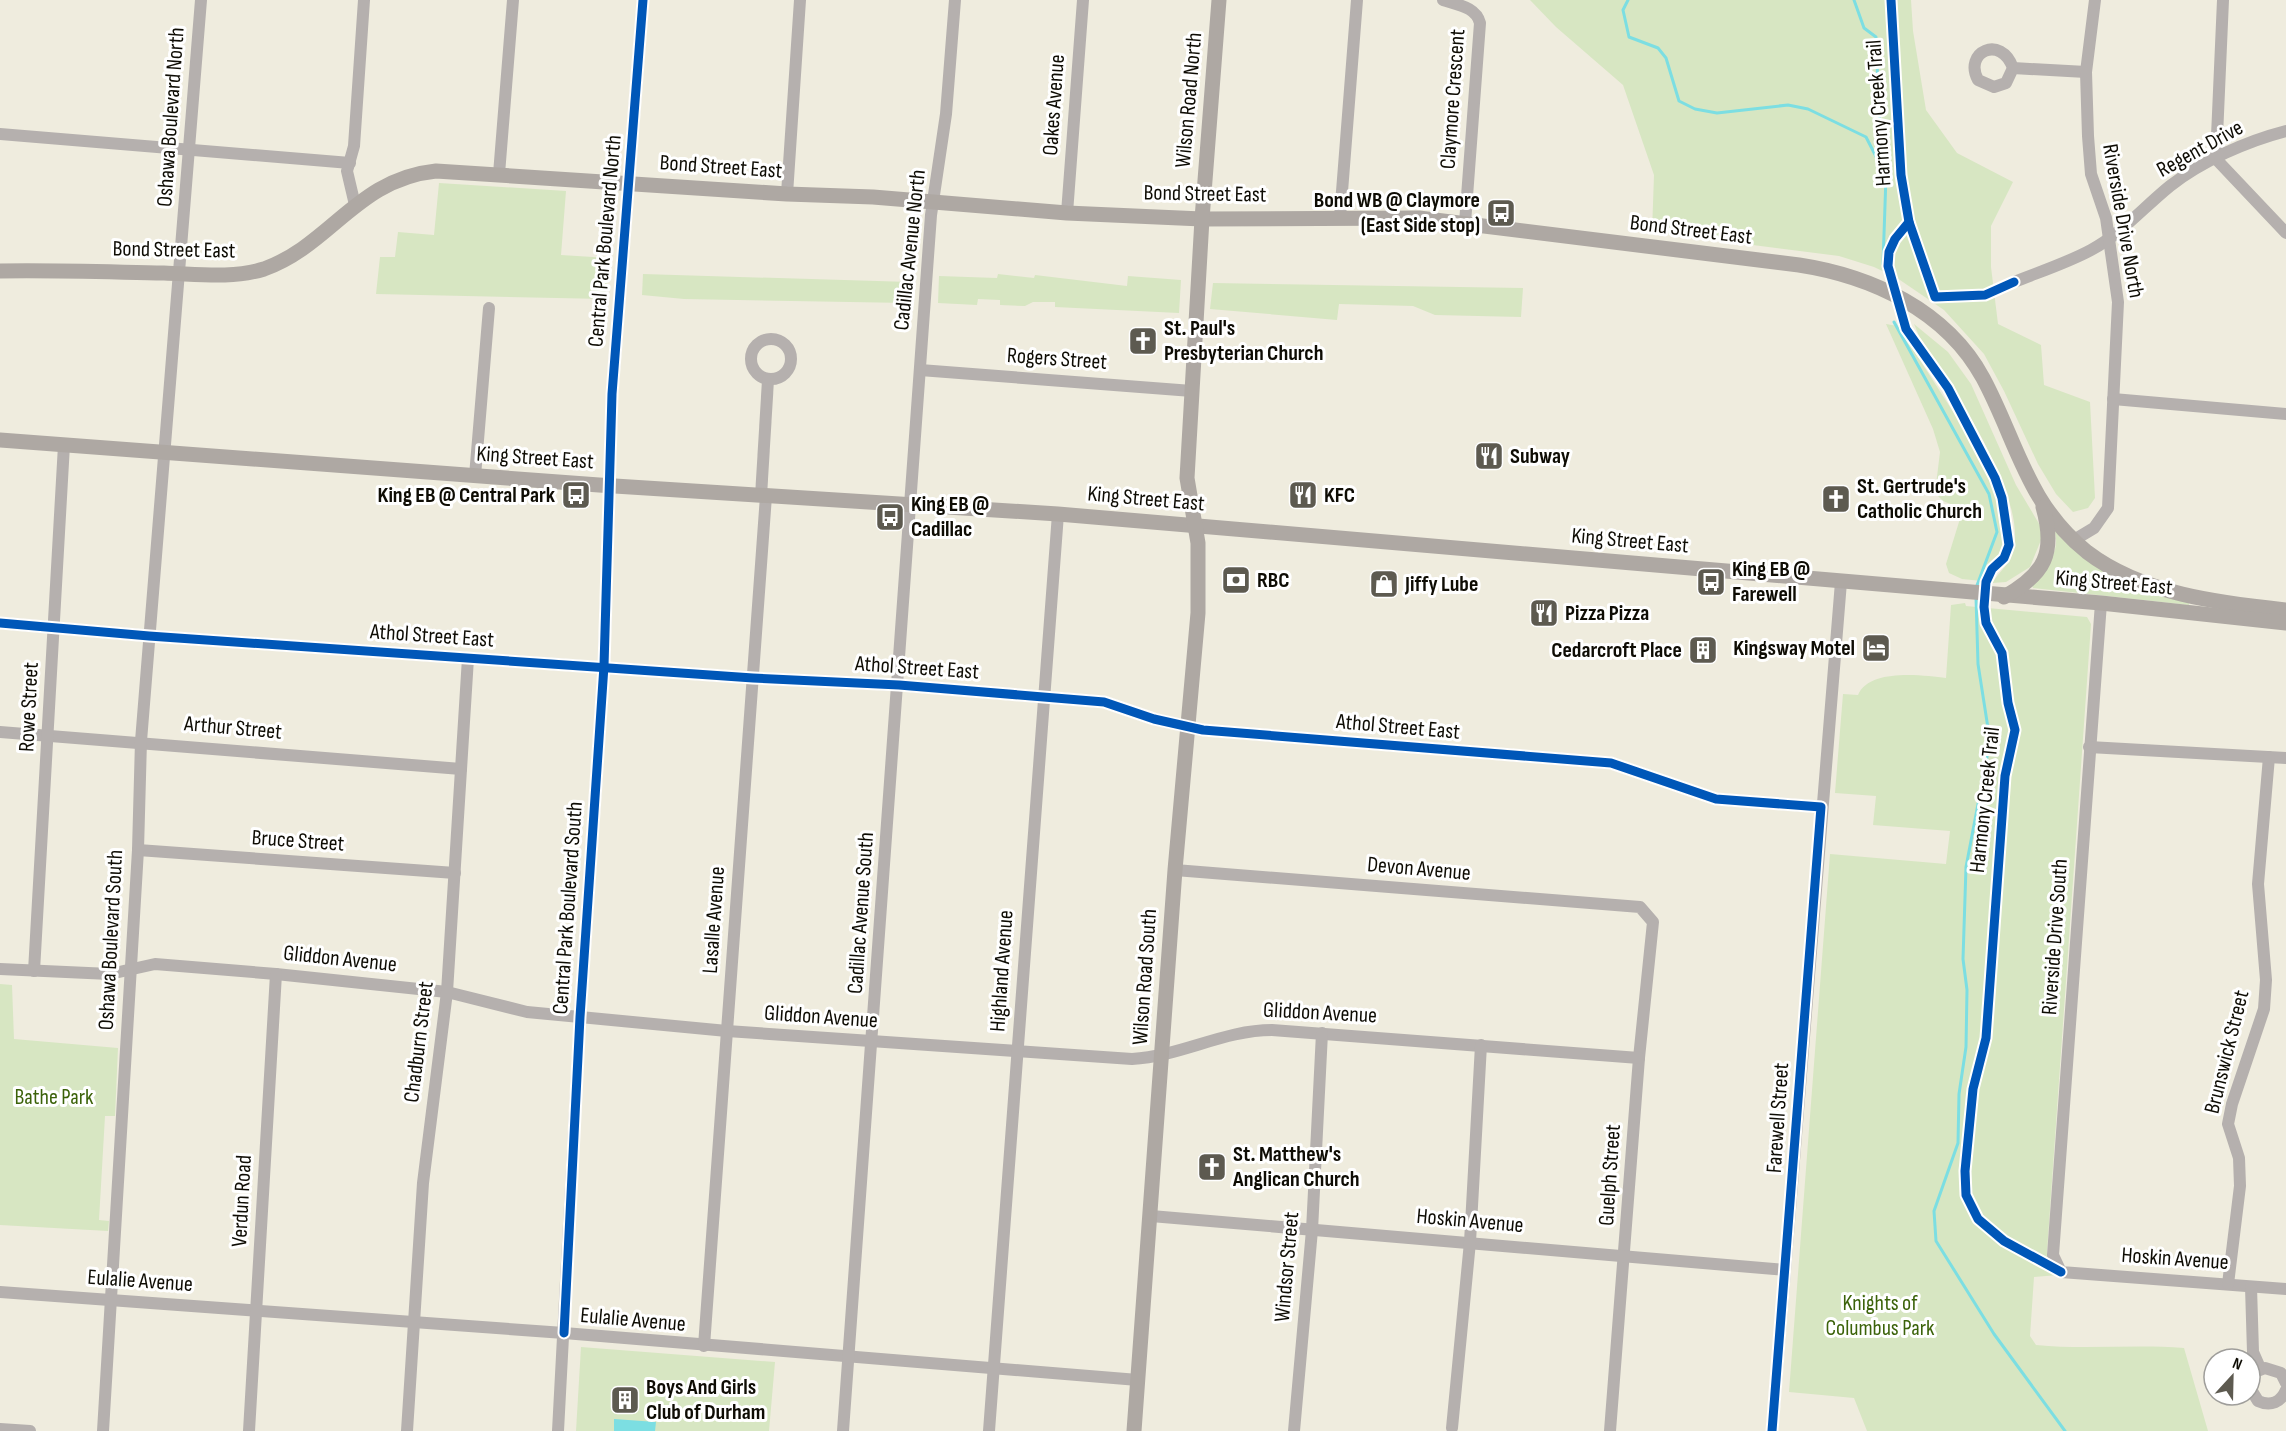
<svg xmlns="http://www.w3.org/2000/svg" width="2286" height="1431" viewBox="0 0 2286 1431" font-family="'Sofia Sans Condensed',sans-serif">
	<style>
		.green { fill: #d7e6c2 }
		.water { fill: #7cdee2 }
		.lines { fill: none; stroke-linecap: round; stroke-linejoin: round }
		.stream { stroke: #7cdee2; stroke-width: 3 }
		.minor { stroke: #b5b0ae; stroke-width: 12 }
		.major { stroke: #aea8a3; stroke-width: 15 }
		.cycleway-casing { stroke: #fff; stroke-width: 13 }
		.cycleway { stroke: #0057b8; stroke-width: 9 }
		.labels { text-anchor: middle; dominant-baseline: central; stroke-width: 6; stroke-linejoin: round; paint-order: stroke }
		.street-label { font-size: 22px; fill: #0e0c04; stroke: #fff }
		.poi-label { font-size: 22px; font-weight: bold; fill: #0e0c04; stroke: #fff; text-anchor: start }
		.park-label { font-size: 22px; fill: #3b6209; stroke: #fff }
	</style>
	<rect width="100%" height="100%" fill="#efecde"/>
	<g class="green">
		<path d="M 1530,0 L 1911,0 L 1913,31 L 1926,110 L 1957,153 L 2013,182 L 1991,226 L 1991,267 L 1998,324 L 2041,345 L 2044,385 L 2090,402 L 2095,498 L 2088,508 L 2073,512 L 2056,494 L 2038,464 L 2004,391 L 1984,354 L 1944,310 L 1897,278 L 1874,267 L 1839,256 L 1652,232 L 1654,175 L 1623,85 L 1556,27 Z"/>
		<path d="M 439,183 L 566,191 L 561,255 L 609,258 L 605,299 L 376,294 L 380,257 L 395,257 L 398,232 L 434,235 Z"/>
		<path d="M 643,274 L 910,282 L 908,303 L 684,299 L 642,295 Z"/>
		<path d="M 998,274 L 1034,278 L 1035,275 L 1127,286 L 1128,276 L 1181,280 L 1179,313 L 1055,307 L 1055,302 L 1033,302 L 1025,306 L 1000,305 L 1000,300 L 978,299 L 977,305 L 938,303 L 939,276 L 997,278 Z"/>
		<path d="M 1213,283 L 1523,288 L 1521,317 L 1435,315 L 1413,306 L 1339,304 L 1337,320 L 1210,309 Z"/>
		<path d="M 1886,324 L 1898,326 L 1968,435 L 1999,498 L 2005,526 L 2004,549 L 1982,581 L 1962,579 L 1949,573 L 1946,564 L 1963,509 L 1943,501 L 1935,493 L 1940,452 L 1933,429 Z"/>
		<path d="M 1914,324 L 1948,352 L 1971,384 L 2016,485 L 2041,527 L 2041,540 L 2030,567 L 2006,582 L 1992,583 C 1999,572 2012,562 2014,548 C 2025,492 1950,383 1919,336 Z"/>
		<path d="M 2054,529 L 2189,602 L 2189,605 L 2033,588 L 2032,585 C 2046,568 2062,551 2054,529 Z"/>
		<path d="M 1965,603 L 1966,606 L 2087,617 L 2091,624 L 2047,1252 L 2058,1275 L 2034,1277 L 2030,1336 L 2036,1345 C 2085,1350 2134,1344 2184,1348 L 2208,1431 L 1867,1431 L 1854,1398 L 1789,1392 L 1830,854 L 1946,864 L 1950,831 L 1873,825 L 1876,796 L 1835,793 L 1843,694 L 1858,695 C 1869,668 1923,675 1946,678 L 1951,605 Z"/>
		<path d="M 0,984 L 12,985 L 14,1039 L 118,1048 L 115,1116 L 105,1116 L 99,1220 L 109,1221 L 108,1231 L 0,1225 Z"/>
		<path d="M 581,1347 L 775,1362 L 769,1431 L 576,1431 Z"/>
	</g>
	<path class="water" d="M 614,1419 L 656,1422 L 655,1431 L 614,1431 Z"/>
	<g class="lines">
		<g class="stream">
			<path d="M 1628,0 L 1623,10 L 1629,37 L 1658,48 L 1666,58 L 1679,101 L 1695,109 L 1717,113 L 1788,105 L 1808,109 L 1866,137 L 1886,176 L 1883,264"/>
			<path d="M 1854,0 L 1864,28 L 1876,37 L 1881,161"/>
			<path d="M 1894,322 L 1989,494 L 1997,532 L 1976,588"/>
			<path d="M 1976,597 L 1978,664 L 1990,741 L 1966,867 L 1963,959 L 1967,990 L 1966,1047 L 1959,1094 L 1958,1143 L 1934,1211 L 1936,1241 L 1994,1334 L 2065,1431"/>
		</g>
		<g class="minor">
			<path d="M 1443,0 C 1458,5 1476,7 1480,23 L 1465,223"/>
			<path d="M 2013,68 L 2006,83 L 1994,87 L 1978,80 C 1963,52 2001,34 2013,68 L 2086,72"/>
			<path d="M 0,134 L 350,163"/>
			<path d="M 2216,159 L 2223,0"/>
			<path d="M 2216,159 L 2286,233"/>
			<path d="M 499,174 L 513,0"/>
			<path d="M 787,194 L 800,0"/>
			<path d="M 355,205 L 347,171 L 354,146 L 364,0"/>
			<path d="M 1067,213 L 1083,0"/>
			<path d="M 1340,217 L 1357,0"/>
			<path d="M 2014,282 C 2039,272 2067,263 2091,250 C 2121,234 2144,207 2170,186 C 2202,161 2247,141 2286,131"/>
			<circle cx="771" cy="359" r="20"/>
			<path d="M 920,370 L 1192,391"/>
			<path d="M 2113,399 L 2286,414"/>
			<path d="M 475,476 L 489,308"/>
			<path d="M 761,496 L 768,380"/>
			<path d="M 2074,540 L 2094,528 L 2108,508 L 2118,302 L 2106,218 L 2091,174 L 2088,136 L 2086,72 L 2095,0"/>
			<path d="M 2101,603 L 2053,1255 L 2061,1272 L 2286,1289"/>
			<path d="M 0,623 L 149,636 L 753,678 L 899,685 L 1104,702 L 1154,719 L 1203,730 L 1611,763 L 1716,799 L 1821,807"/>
			<path d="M 0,732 L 461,769"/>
			<path d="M 2089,747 L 2286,758"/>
			<path d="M 138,850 L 455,873"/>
			<path d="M 1175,870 L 1640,907 L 1653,922 L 1639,1058 L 1610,1431"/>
			<path d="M 0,969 L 110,974 L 155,964 L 276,974 L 447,992 L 527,1012 L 580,1017 L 727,1031 L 1132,1059 C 1181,1056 1224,1030 1272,1030 L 1639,1058"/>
			<path d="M 34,971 L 64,445"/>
			<path d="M 1151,1216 L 1785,1270"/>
			<path d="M 2228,1284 L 2240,1186 L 2239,1158 L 2228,1124 L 2232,1104 L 2264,1009 L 2266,980 L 2258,884 L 2269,757"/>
			<path d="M 2251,1287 L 2253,1352 L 2260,1368"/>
			<path d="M 0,1292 L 564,1333 L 1138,1380"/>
			<path d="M 704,1346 L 766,496"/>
			<path d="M 2250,1385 L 2255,1372 L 2265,1368 L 2281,1373 L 2286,1383"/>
			<path d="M 2250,1388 L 2258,1401 C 2271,1407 2281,1402 2286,1390"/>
			<path d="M 1452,1428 L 1470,1242 L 1481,1045"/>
			<path d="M 0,1429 L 30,1431"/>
			<path d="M 103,1431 L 138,850 L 141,741 L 201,0"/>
			<path d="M 249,1431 L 276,974"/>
			<path d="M 407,1431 L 423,1183 L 447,992 L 468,658"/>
			<path d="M 558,1431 L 580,1017 L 604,666 L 612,394 L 643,0"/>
			<path d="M 843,1431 L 931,215 L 946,114 L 955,0"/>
			<path d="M 989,1431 L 1058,514"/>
			<path d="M 1294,1431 L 1312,1230 L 1322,1033"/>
			<path d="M 1772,1431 L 1841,582"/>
		</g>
		<g class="major">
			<path d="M 0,271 C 55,270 110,272 164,273 C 197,274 232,279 264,269 C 331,245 357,179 436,171 L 787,194 L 873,197 L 1067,213 L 1202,219 L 1419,218 L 1799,265 C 1871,276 1946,310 1983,378 C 2017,441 2026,503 2087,552 C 2142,594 2219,603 2286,610"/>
			<path d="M 0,440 L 599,485 L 1058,514 L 2101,603 L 2286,623"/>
			<path d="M 2004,597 C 2045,574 2056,553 2043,507"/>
			<path d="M 1134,1431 L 1175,870 L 1198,613 L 1198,543 L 1187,478 L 1202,219 L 1219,0"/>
		</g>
		<g class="cycleway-casing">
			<g id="cycleway">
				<path d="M 1891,0 L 1901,175 L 1909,222 L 1935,297 L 1985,295 L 2014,282"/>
				<path d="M 1909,222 L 1895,239 L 1889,252 L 1888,266 L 1906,329 L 1948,388 L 1995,478 L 2002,498 L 2009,545 L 2004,558 L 1992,569 L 1986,582 L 1984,607 L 1986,623 L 2002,653 L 2008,703 L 2015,730 L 2005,776 L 1986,1038 L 1973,1089 L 1965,1171 L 1966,1195 L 1978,1219 L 2004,1241 L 2061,1272"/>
				<path d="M 0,623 L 149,636 L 753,678 L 899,685 L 1104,702 L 1154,719 L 1203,730 L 1611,763 L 1716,799 L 1821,807 L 1772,1431"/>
				<path d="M 564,1333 L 580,1017 L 604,666 L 612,394 L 643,0"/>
			</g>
		</g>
		<use href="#cycleway" class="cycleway"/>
	</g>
	<defs>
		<g id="bus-square" transform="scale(1.5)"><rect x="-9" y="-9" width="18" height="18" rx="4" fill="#5d5a50" stroke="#fff"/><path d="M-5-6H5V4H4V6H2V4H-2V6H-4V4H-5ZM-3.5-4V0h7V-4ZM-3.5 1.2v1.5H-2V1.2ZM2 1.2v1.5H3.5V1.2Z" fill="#fff"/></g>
		<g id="church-square" transform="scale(1.5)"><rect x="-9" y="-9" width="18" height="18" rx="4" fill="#5d5a50" stroke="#fff"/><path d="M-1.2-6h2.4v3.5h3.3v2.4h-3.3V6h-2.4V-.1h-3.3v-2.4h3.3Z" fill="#fff"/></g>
		<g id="restaurant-square" transform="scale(1.5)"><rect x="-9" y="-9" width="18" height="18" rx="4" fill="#5d5a50" stroke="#fff"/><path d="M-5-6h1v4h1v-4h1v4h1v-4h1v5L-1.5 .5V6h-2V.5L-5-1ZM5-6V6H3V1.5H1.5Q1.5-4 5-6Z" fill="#fff"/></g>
		<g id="bank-square" transform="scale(1.5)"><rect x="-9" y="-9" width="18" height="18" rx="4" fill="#5d5a50" stroke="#fff"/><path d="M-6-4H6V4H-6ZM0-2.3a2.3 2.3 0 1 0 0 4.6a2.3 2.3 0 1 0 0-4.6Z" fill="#fff"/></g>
		<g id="shop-square" transform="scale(1.5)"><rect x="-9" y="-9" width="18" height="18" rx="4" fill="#5d5a50" stroke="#fff"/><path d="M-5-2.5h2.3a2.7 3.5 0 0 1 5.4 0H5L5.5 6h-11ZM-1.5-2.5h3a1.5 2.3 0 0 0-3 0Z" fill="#fff"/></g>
		<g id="hotel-square" transform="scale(1.5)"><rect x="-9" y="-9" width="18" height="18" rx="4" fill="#5d5a50" stroke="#fff"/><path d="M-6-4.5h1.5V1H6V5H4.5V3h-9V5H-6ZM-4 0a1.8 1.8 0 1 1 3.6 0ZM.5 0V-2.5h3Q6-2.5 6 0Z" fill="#fff"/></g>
		<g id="building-square" transform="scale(1.5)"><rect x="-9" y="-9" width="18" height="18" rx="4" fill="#5d5a50" stroke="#fff"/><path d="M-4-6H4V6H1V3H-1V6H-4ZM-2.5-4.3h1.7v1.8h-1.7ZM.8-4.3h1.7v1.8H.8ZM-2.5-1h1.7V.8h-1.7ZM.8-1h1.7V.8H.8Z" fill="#fff"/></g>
	</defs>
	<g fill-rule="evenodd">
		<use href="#bus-square" x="1501" y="213"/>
		<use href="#church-square" x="1143" y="341"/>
		<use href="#restaurant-square" x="1489" y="456"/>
		<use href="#bus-square" x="576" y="495"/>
		<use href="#restaurant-square" x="1303" y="495"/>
		<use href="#church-square" x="1836" y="499"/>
		<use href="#bus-square" x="890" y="517"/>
		<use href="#bank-square" x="1236" y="580"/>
		<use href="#bus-square" x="1711" y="582"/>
		<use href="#shop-square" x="1384" y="584"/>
		<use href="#restaurant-square" x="1544" y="613"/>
		<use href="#hotel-square" x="1876" y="648"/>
		<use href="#building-square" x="1703" y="650"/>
		<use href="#church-square" x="1212" y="1167"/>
		<use href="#building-square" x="625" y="1400"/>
	</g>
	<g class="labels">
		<g class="street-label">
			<text transform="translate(1453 99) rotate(-86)">Claymore Crescent</text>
			<text transform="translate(1189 100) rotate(-85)">Wilson Road North</text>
			<text transform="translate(1054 105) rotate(-86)">Oakes Avenue</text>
			<text transform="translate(1879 113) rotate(-94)">Harmony Creek Trail</text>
			<text transform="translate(171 117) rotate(-86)">Oshawa Boulevard North</text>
			<text transform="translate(2200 149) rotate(-29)">Regent Drive</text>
			<text transform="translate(721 167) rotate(4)">Bond Street East</text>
			<text transform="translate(1205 194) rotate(1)">Bond Street East</text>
			<text transform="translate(2123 221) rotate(80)">Riverside Drive North</text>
			<text transform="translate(1691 230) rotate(7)">Bond Street East</text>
			<text transform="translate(605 241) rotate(-85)">Central Park Boulevard North</text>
			<text transform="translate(174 250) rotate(1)">Bond Street East</text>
			<text transform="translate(910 250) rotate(-84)">Cadillac Avenue North</text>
			<text transform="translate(1057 359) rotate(4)">Rogers Street</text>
			<text transform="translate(535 458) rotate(4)">King Street East</text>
			<text transform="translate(1146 499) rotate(5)">King Street East</text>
			<text transform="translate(1630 541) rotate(5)">King Street East</text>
			<text transform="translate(2114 583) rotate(5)">King Street East</text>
			<text transform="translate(432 636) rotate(4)">Athol Street East</text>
			<text transform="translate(917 668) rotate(4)">Athol Street East</text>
			<text transform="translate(29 707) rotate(-87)">Rowe Street</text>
			<text transform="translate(1398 727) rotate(5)">Athol Street East</text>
			<text transform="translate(233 728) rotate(5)">Arthur Street</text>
			<text transform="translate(1985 800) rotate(-84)">Harmony Creek Trail</text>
			<text transform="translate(298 841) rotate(4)">Bruce Street</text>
			<text transform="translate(1419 869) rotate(5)">Devon Avenue</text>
			<text transform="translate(568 908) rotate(-86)">Central Park Boulevard South</text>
			<text transform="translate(861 913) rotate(-86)">Cadillac Avenue South</text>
			<text transform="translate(714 920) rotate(-86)">Lasalle Avenue</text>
			<text transform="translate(2055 937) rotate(-86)">Riverside Drive South</text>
			<text transform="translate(111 940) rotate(-87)">Oshawa Boulevard South</text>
			<text transform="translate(340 959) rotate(6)">Gliddon Avenue</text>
			<text transform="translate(1002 971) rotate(-86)">Highland Avenue</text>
			<text transform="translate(1145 977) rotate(-86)">Wilson Road South</text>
			<text transform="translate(1320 1013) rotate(3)">Gliddon Avenue</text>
			<text transform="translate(821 1017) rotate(4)">Gliddon Avenue</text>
			<text transform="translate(419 1042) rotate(-83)">Chadburn Street</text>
			<text transform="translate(2227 1052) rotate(-76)">Brunswick Street</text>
			<text transform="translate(1778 1118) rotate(-86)">Farewell Street</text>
			<text transform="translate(1610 1175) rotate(-86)">Guelph Street</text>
			<text transform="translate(242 1201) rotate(-87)">Verdun Road</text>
			<text transform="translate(1470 1221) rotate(5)">Hoskin Avenue</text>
			<text transform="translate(2175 1259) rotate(4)">Hoskin Avenue</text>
			<text transform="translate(1287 1267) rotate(-85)">Windsor Street</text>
			<text transform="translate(140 1281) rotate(4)">Eulalie Avenue</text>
			<text transform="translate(633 1320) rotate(5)">Eulalie Avenue</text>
		</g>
		<g class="poi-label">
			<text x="1480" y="200" text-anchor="end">Bond WB @ Claymore<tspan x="1480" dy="25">(East Side stop)</tspan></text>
			<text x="1164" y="328">St. Paul's<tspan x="1164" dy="25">Presbyterian Church</tspan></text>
			<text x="1510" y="456">Subway</text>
			<text x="1857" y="486">St. Gertrude's<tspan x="1857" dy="25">Catholic Church</tspan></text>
			<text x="555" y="495" text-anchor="end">King EB @ Central Park</text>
			<text x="1324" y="495">KFC</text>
			<text x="911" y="504">King EB @<tspan x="911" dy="25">Cadillac</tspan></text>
			<text x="1732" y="569">King EB @<tspan x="1732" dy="25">Farewell</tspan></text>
			<text x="1257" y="580">RBC</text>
			<text x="1405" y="584">Jiffy Lube</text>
			<text x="1565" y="613">Pizza Pizza</text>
			<text x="1855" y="648" text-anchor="end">Kingsway Motel</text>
			<text x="1682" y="650" text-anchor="end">Cedarcroft Place</text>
			<text x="1233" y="1154">St. Matthew's<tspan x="1233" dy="25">Anglican Church</tspan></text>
			<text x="646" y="1387">Boys And Girls<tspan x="646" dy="25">Club of Durham</tspan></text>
		</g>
		<g class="park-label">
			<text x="54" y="1097">Bathe Park</text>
			<text x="1880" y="1303">Knights of<tspan x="1880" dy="25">Columbus Park</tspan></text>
		</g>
	</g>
	<g transform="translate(2232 1377) rotate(22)"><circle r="28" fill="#ffffff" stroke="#9f9e9b" stroke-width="1.5"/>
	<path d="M0-4.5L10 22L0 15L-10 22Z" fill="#5d5a50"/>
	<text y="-9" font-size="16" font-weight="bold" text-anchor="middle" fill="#0e0c04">N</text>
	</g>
</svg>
